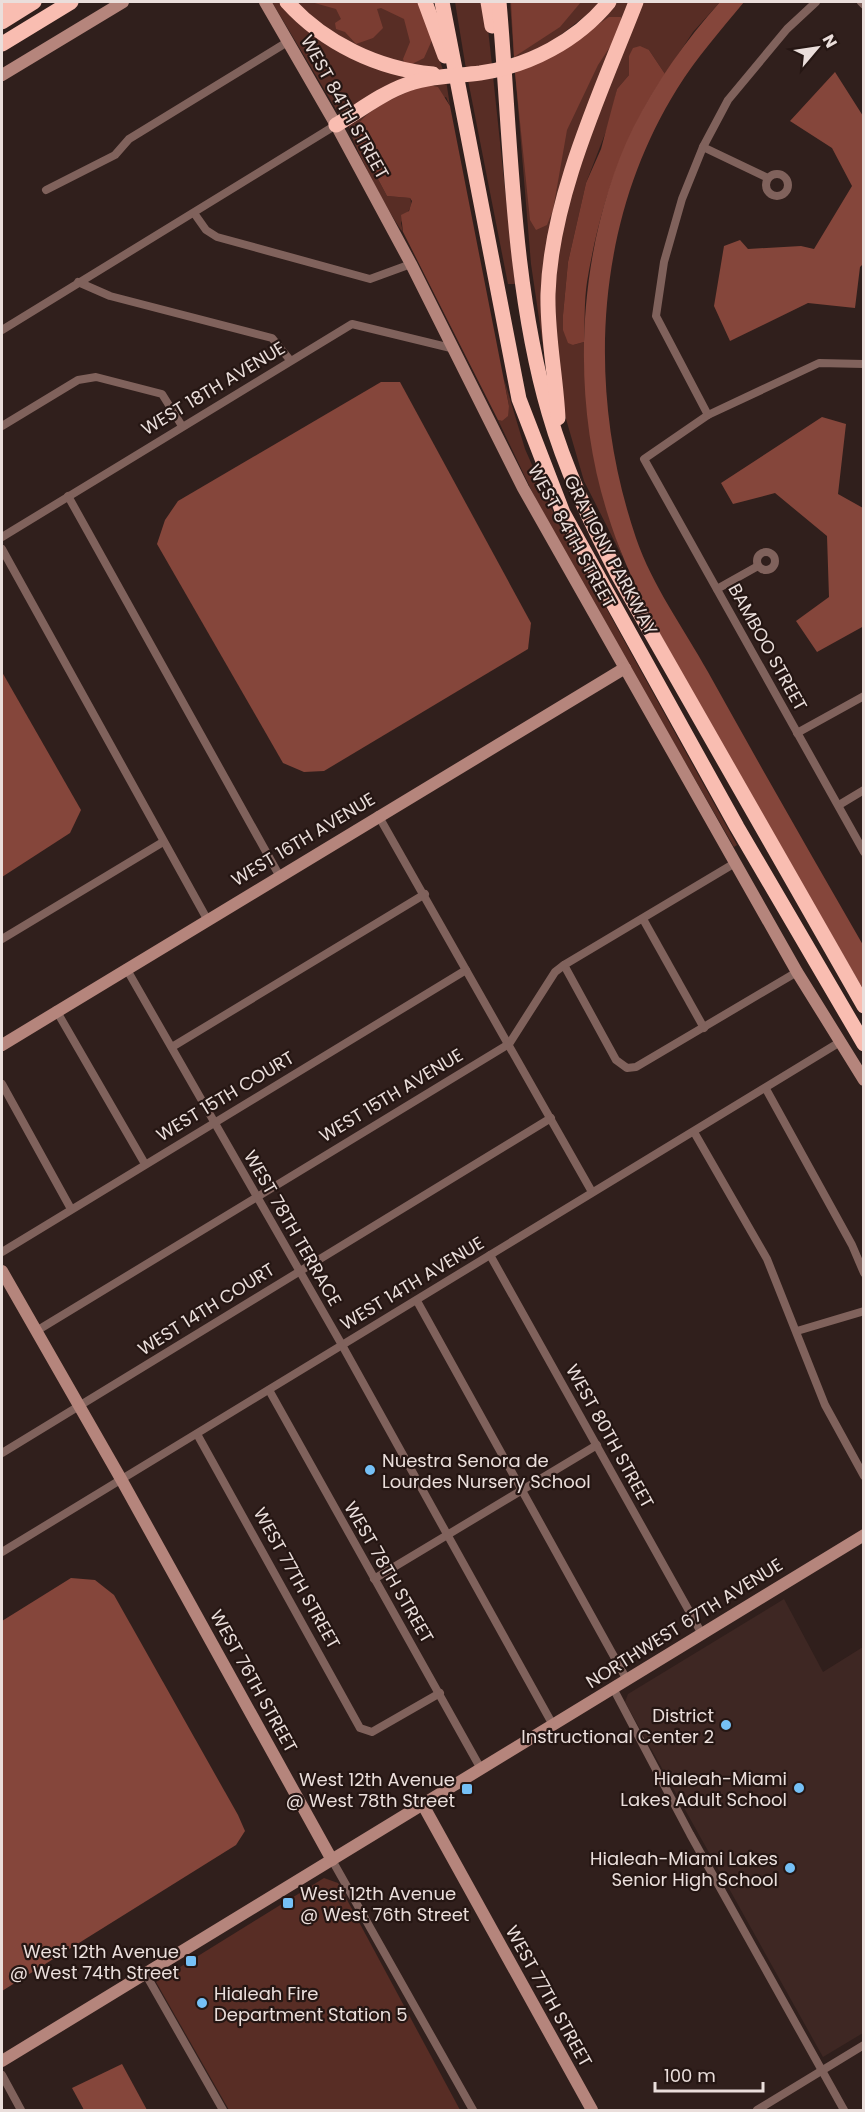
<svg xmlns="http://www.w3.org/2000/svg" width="865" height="2112" viewBox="0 0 865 2112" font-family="Poppins,sans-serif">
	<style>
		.built { fill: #3e2723 }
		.green { fill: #582d25 }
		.forest { fill: #7b3d32 }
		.water { fill: #85463b }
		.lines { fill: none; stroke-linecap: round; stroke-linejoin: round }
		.street { stroke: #80625c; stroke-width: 8 }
		.secondary { stroke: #b5857c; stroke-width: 12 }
		.highway { stroke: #f9bdb1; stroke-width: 15 }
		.poi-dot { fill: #75c0f6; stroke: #251613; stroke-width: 2 }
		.labels { text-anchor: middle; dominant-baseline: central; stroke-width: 4.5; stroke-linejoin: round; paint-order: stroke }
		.street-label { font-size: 18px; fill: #eadedb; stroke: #251613 }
		.poi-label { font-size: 18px; fill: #eadedb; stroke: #251613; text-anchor: end }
	</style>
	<rect width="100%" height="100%" fill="#301f1c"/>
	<path class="built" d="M 784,1599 L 823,1672 L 863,1647 L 863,2033 L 823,2057 L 625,1702 L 628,1694 Z"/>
	<g class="green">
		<path d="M 272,2 L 280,2 L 411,79 L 343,112 L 337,111 Z"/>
		<path d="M 292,2 L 420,2 L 443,70 L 406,67 L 341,41 Z"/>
		<path d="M 455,2 L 485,2 L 492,65 L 466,69 Z"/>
		<path d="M 510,2 L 603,2 L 549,44 L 514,58 Z"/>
		<path d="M 616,2 L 633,2 L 568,176 L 545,359 L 531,264 L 515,71 Z"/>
		<path d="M 641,2 L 720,2 L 693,32 L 665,74 L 649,50 L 629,56 L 629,75 L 617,89 L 610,121 L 586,183 L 568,262 L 563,315 L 573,345 L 584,342 C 584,417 598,487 623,558 L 584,481 L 564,412 L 557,365 L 554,273 L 570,191 Z"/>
		<path d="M 493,76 L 515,284 L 508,284 L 468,80 Z"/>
		<path d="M 446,80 L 450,106 L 446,97 L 355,136 L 387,196 L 410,198 C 414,208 405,214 401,223 L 403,232 C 393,221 349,139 349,126 L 406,88 Z"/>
		<path d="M 504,379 L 525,449 L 552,510 L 737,845 L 734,847 L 548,525 L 498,420 L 502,421 L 509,406 Z"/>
		<path d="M 324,1878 L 338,1883 L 460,2110 L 229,2110 L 156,1982 Z"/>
	</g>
	<g class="forest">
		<path d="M 311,2 L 419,2 L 432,40 L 424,58 L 406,67 L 403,59 L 410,42 L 404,19 L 381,8 L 377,9 L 383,28 L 373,38 L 356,44 L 345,32 L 336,29 L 335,23 L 341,19 L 336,9 Z"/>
		<path d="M 511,2 L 581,2 L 560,27 L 514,57 Z"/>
		<path d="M 609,17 L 621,17 L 621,30 L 598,65 L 567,130 L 553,210 L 547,225 L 536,230 L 530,220 L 515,73 L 551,57 Z"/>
		<path d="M 640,46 L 649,50 L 665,74 C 623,135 599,209 587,282 C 584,302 585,322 584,342 L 573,345 L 568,343 L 563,330 L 563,315 L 568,262 L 586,183 L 601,149 L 617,89 L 629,75 L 629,56 L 633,48 Z"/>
		<path d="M 429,85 L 438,87 L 450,106 L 509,406 L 508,416 L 502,421 L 498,420 L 403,232 L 401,215 L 409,211 L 412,201 L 410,198 L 387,196 L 355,136 C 356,132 357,126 360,122 C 371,107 411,89 429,85 Z"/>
	</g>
	<g class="water">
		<path d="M 720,2 L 744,2 C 721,30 696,58 677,89 C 594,222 586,391 636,538 C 652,585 684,629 708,672 C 759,764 811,855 863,945 L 863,989 C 808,896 754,803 702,709 C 667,646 628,582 607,512 C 569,392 578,241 633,128 C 656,82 686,40 720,2 Z"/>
		<path d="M 835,72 L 863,116 L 864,263 L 860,267 L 855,308 L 808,303 L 730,341 L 714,306 L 724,246 L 740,240 L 748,249 L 801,246 L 814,249 L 852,186 L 832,148 L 790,121 Z"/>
		<path d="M 381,382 L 400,382 L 531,623 L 528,649 L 324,771 L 304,772 L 283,763 L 157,544 L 165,520 L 178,501 Z"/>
		<path d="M 822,417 L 846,424 L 838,494 L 863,508 L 864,626 L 817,652 L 796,621 L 829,597 L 827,536 L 775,493 L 733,504 L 721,483 Z"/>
		<path d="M 2,672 L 81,810 L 70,833 L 2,877 Z"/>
		<path d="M 71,1578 L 95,1580 L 114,1595 L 238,1815 L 245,1831 L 236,1845 L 2,1991 L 2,1621 Z"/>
		<path d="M 122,2064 L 147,2110 L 84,2110 L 72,2088 Z"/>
	</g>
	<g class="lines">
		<g class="street">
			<path d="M 861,2 L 864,5"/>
			<path d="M 703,147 L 768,178"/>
			<circle cx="777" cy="185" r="11"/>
			<path d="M 46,190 L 115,155 L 129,139 L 289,41"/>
			<path d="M 194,213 L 206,230 L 217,237 L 370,279 L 411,264"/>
			<path d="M 78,282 L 110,296 L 272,338 L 290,360"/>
			<path d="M 2,330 L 336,125"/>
			<path d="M 864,364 L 819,363 L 708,415 L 644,459 L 864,852"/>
			<path d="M 708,415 L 656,316 L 664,262 L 682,199 L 703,147 L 728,100 L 787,29 L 816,2"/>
			<path d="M 2,426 L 78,380 L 96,377 L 162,394 L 182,426"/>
			<path d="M 68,496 L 279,875"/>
			<path d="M 2,537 L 352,324 L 455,349"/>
			<path d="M 2,549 L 207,919"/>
			<circle cx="766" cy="561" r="9"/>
			<path d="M 717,589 L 758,566"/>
			<path d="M 797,733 L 864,696"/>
			<path d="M 839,805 L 864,790"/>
			<path d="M 378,815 L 592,1192"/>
			<path d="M 643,919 L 704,1028"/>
			<path d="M 2,939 L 163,842"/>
			<path d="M 564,965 L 616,1060 L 627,1068 L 636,1067 L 797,972"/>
			<path d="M 126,968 L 342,1345 L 553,1725"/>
			<path d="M 56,1010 L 145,1164"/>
			<path d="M 172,1047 L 425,894"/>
			<path d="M 2,1084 L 71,1209"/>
			<path d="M 766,1089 L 852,1245 L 864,1273"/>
			<path d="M 694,1132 L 767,1259 L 825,1405 L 864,1476"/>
			<path d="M 2,1252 L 466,970"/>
			<path d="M 490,1255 L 702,1634"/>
			<path d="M 417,1301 L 627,1680"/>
			<path d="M 38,1330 L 509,1044 L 555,972 L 564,965 L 735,863"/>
			<path d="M 797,1331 L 864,1311"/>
			<path d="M 269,1390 L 481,1769"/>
			<path d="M 197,1434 L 360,1728 L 372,1732 L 440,1693"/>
			<path d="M 2,1453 L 551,1118"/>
			<path d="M 2,1552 L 840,1042"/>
			<path d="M 374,1579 L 597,1445"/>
			<path d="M 613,1688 L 690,1834 L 844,2110"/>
			<path d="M 332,1860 L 473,2110"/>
			<path d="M 145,1973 L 223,2110"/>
			<path d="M 2,2075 L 21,2110"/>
			<path d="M 757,2110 L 864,2045"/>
		</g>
		<g class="secondary">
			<path d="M 265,2 L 336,125 L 411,264 L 523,488 L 797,972 L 864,1080"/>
			<path d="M 2,75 L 123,2"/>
			<path d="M 2,1045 L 625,668"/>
			<path d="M 2,1271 L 121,1479 L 332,1860"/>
			<path d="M 423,1805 L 592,2110"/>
			<path d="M 2,2061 L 864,1535"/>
		</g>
		<g class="highway">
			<path d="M 287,2 C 324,43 378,69 433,74"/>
			<path d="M 425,2 L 445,56"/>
			<path d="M 442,2 L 519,399 L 563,513 L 737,827 L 864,1044"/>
			<path d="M 488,2 L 492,26"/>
			<path d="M 499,2 C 511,137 511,282 549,413 C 565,469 590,521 617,573 L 864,1006"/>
			<path d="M 2,10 L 15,2"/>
			<path d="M 2,22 L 34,2"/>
			<path d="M 2,44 L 71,2"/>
			<path d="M 336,125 C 359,111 382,93 408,84 C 431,76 455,76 480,73 C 529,66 577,41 609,2"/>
			<path d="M 558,418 C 556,376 547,336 548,294 C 551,197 601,92 636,2"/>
		</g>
	</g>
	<g class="poi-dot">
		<circle cx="370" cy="1470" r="6"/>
		<circle cx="726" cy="1725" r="6"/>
		<circle cx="799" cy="1788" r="6"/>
		<rect x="461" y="1783" width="12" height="12" rx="3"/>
		<circle cx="790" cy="1868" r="6"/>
		<rect x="282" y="1897" width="12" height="12" rx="3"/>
		<rect x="185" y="1955" width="12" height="12" rx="3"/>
		<circle cx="202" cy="2003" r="6"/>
	</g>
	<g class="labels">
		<g class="street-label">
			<text transform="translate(345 107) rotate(61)">WEST 84TH STREET</text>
			<text transform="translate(213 388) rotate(-31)">WEST 18TH AVENUE</text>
			<text transform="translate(572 536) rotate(61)">WEST 84TH STREET</text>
			<text transform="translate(611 555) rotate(62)">GRATIGNY PARKWAY</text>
			<text transform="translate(768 647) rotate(61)">BAMBOO STREET</text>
			<text transform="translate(303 839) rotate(-31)">WEST 16TH AVENUE</text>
			<text transform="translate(391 1095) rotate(-31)">WEST 15TH AVENUE</text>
			<text transform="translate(225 1096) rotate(-31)">WEST 15TH COURT</text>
			<text transform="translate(293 1228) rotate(60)">WEST 78TH TERRACE</text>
			<text transform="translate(412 1283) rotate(-31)">WEST 14TH AVENUE</text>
			<text transform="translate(206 1309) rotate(-32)">WEST 14TH COURT</text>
			<text transform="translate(610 1436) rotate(61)">WEST 80TH STREET</text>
			<text transform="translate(389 1572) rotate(60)">WEST 78TH STREET</text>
			<text transform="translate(297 1578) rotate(61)">WEST 77TH STREET</text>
			<text transform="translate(684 1623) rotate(-32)">NORTHWEST 67TH AVENUE</text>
			<text transform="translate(254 1681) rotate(61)">WEST 76TH STREET</text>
			<text transform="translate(549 1996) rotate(61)">WEST 77TH STREET</text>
		</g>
		<g class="poi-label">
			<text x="382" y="1460" text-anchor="start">Nuestra Senora de<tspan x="382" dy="21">Lourdes Nursery School</tspan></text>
			<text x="714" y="1715">District<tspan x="714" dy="21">Instructional Center 2</tspan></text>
			<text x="787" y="1778">Hialeah-Miami<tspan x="787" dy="21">Lakes Adult School</tspan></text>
			<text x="455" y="1779">West 12th Avenue<tspan x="455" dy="21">@ West 78th Street</tspan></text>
			<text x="778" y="1858">Hialeah-Miami Lakes<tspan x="778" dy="21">Senior High School</tspan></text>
			<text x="300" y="1893" text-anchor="start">West 12th Avenue<tspan x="300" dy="21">@ West 76th Street</tspan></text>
			<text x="179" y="1951">West 12th Avenue<tspan x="179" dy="21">@ West 74th Street</tspan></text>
			<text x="214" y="1993" text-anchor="start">Hialeah Fire<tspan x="214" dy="21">Department Station 5</tspan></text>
		</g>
	</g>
	<rect width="865" height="2112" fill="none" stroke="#eadedb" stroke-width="6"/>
	<g transform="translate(817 48) rotate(61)" stroke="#251613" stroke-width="4.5" paint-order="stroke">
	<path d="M0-4.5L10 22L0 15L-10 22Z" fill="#eadedb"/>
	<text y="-9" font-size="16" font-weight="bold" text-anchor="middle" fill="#eadedb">N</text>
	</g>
	<path d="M655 2082v9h108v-9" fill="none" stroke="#eadedb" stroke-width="3"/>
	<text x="664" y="2082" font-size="18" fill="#eadedb" stroke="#251613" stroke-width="4.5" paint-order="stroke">100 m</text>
</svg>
